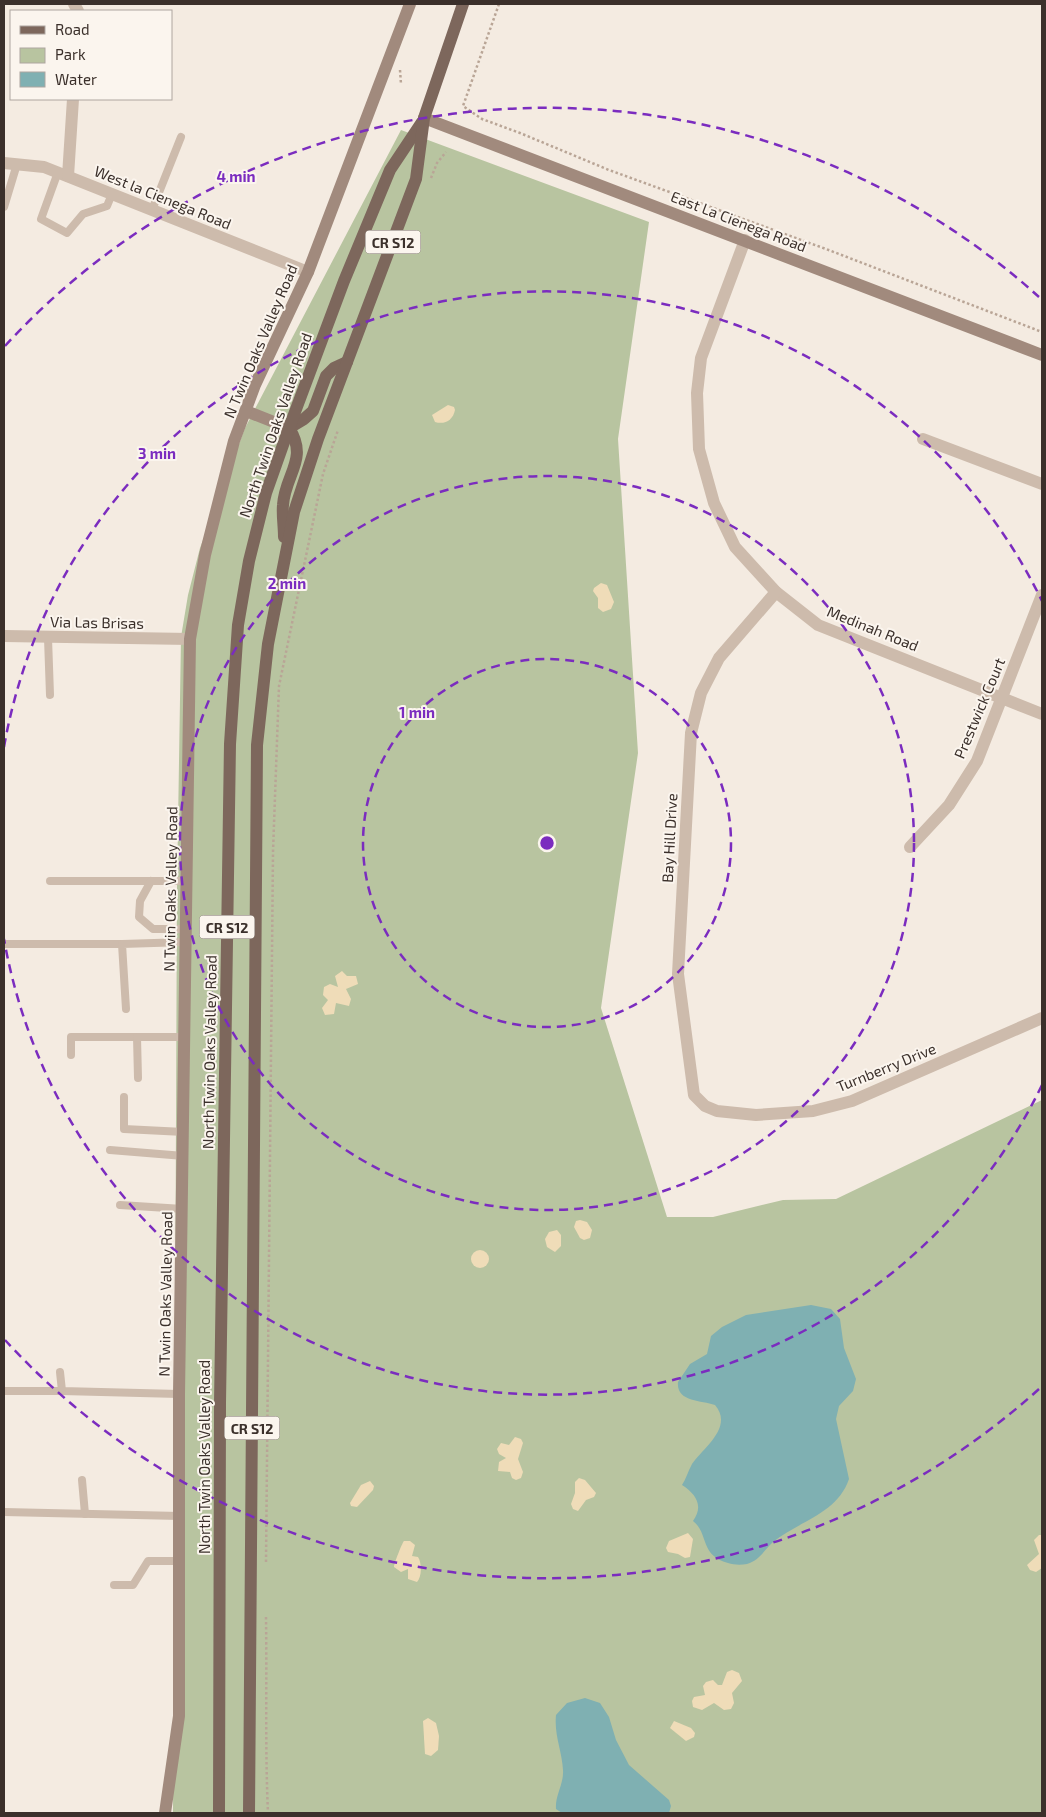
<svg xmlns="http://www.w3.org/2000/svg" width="1046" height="1817" viewBox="0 0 1046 1817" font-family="'Exo 2',sans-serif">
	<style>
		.green { fill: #b8c4a0 }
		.sand { fill: #efdcb8 }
		.water { fill: #7fb0b2 }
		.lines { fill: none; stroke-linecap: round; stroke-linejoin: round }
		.path { stroke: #b9a596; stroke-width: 2.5; stroke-dasharray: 2.5 2.5; stroke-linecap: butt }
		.lane { stroke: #cdbbac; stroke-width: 8 }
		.street { stroke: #cdbbac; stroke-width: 12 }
		.secondary { stroke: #a18a7d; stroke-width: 12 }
		.primary { stroke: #7d675c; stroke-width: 12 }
		.ring { fill: none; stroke: #7b2cbf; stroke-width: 2.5; stroke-dasharray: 9 6 }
		.labels { text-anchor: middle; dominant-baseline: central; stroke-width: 4; stroke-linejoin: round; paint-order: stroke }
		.shield { fill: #fbf5ee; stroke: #756b66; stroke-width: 1 }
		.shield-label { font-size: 14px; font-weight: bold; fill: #3b302b }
		.street-label { font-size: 15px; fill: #3b302b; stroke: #fbf5ee }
		.centre { fill: #7b2cbf; stroke: #fbf5ee; stroke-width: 2.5 }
		.ring-label { font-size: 15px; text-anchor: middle; font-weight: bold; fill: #7b2cbf; stroke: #fbf5ee; stroke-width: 4; stroke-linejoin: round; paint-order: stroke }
	</style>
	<rect width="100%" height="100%" fill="#f4ebe1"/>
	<path class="green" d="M 401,130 L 649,222 L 618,439 L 638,753 L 601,1008 L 667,1217 L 713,1217 L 783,1200 L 836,1199 L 1042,1100 L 1042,1813 L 173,1813 L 177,887 L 181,637 L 188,595 L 200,548 L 245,428 Z"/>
	<g class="sand">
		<path d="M 448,405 L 454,407 L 455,410 C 453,420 445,425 435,422 L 432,415 Z"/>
		<path d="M 601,583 L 607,585 L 614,602 L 611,609 L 603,612 L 598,608 L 598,598 L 593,591 L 594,588 Z"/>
		<path d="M 342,971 L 347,976 L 356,976 L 358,984 L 346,989 L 351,999 L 349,1006 L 336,1003 L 334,1014 L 325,1015 L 322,1008 L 328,1000 L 323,995 L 324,987 L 330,984 L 338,987 L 335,976 Z"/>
		<path d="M 580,1220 L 587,1222 L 592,1230 L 590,1238 L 584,1240 L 580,1238 L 574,1227 L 576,1221 Z"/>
		<path d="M 557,1230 L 561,1235 L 561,1246 L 555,1252 L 547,1247 L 545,1239 L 549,1232 Z"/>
		<circle cx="480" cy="1259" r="9"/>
		<path d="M 515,1437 L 521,1439 L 523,1443 L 518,1459 L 523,1472 L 521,1478 L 516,1480 L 512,1478 L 510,1472 L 498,1471 L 499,1462 L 506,1458 L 499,1454 L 497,1449 L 501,1443 L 509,1445 Z"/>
		<path d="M 579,1478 L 585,1480 L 596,1493 L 594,1497 L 586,1500 L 578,1511 L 573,1509 L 571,1504 L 575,1493 L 575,1482 Z"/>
		<path d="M 370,1481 L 374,1486 L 373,1490 L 357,1507 L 351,1506 L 350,1503 L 361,1485 Z"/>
		<path d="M 688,1533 L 693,1539 L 690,1557 L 685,1558 L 678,1554 L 668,1552 L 666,1548 L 669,1541 Z"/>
		<path d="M 1039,1535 L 1042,1535 L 1042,1568 L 1036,1572 L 1030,1570 L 1027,1565 L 1039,1554 L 1034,1540 Z"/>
		<path d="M 404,1541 L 410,1541 L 415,1545 L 412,1556 L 418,1557 C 422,1563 422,1577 417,1582 L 408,1579 L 408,1569 L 401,1572 L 394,1567 C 394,1564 402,1543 404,1541 Z"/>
		<path d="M 732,1670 L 739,1673 L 742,1681 L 732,1693 L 734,1703 L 731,1709 L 724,1710 L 714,1703 L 702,1710 L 693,1707 L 692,1701 L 694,1697 L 705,1695 L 703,1686 L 706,1682 L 713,1680 L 718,1685 L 722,1685 L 727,1672 Z"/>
		<path d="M 428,1718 L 436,1723 L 439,1736 L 438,1750 L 431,1756 L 425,1754 L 423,1721 Z"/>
		<path d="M 674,1721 L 691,1728 L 695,1733 L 694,1737 L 686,1741 L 670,1728 Z"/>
	</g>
	<g class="water">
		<path d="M 811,1305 L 831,1309 L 840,1319 L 844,1348 L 856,1379 L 853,1391 L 839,1406 L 836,1419 L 849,1479 C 837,1514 799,1521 773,1542 C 764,1550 760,1560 747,1564 C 741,1565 734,1565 728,1563 C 699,1555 709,1533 693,1521 C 704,1506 696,1494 682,1485 C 686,1479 688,1471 692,1464 C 703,1448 734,1427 715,1405 C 701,1400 676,1402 678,1382 L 690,1364 L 707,1354 L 711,1336 L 722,1327 L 746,1315 Z"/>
		<path d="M 585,1698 L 600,1703 L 609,1717 L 616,1740 L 629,1765 L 669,1800 L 671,1806 L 669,1813 L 562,1813 L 556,1809 C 555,1795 564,1784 563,1770 C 562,1751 554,1735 556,1715 L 567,1703 Z"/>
	</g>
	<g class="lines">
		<g class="path">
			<path d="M 499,4 L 463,106 L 482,119 L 520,133 L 609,170 L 826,249 L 1042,332"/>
			<path d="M 400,70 L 401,84"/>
			<path d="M 431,178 L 437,163 L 446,152"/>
			<path d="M 266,1562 L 273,852 L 279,686 L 323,474 L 338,430"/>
			<path d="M 266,1617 C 267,1683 265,1748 268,1813"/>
		</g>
		<g class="lane">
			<path d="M 58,172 L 41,219 L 67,233 L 83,214 L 107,206 L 112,194"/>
			<path d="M 4,207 L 17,164"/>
			<path d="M 152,210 L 181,137"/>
			<path d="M 48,638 L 50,695"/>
			<path d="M 50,881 L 186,881"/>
			<path d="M 151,881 L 140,901 L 139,917 L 153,929 L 186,929"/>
			<path d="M 4,944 L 122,944"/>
			<path d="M 126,1009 L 122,944 L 186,942"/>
			<path d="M 71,1055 L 71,1037 L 137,1037"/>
			<path d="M 138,1078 L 137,1037 L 185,1037"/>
			<path d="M 124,1097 L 124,1129 L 184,1132"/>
			<path d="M 110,1150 L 184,1156"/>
			<path d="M 120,1205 L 183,1209"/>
			<path d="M 60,1372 L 62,1391 L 179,1394"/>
			<path d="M 4,1391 L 62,1391"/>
			<path d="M 82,1480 L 85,1514"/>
			<path d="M 4,1512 L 180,1516"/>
			<path d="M 114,1585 L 133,1585 L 148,1561 L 180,1561"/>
		</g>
		<g class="street">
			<path d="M 74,4 L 78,11"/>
			<path d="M 4,163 L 44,167 L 308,272"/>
			<path d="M 68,176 L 73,99"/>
			<path d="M 745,240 L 701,358 L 697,393 L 699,449 L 714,503 L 735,547 L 776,592 L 818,625 L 1042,714"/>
			<path d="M 923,439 L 1042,484"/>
			<path d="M 776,592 L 719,658 L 701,693 L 691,733 L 678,974 L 694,1095 L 705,1106 L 717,1111 L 756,1115 L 813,1111 L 852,1101 L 1042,1018"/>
			<path d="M 4,636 L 190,639"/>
			<path d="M 910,847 L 949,805 L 977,761 L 1042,595"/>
		</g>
		<g class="secondary">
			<path d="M 424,118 L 1042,355"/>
			<path d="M 246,411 L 289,428"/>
			<path d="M 165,1813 L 179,1716 L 179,1394 L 190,639 L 205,555 L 234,441 L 255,385 L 308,272 L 410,4"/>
		</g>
		<g class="primary">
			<path d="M 284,537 C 284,526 282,515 283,505 C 285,474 309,459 289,428 L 304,419 L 313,411 L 326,376 L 334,368 L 347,362"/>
			<path d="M 219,1813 L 220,1403 L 230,744 L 238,625 L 249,561 L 266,493 L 289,428 L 344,281 L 390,170 L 422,122"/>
			<path d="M 249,1813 L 257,745 L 268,644 L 294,512 L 318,439 L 416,179 L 424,118 L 463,4"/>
		</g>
	</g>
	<g class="ring">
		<circle cx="547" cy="843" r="184"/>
		<circle cx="547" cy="843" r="367"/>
		<path d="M1042 1085A551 551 0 0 1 4 939M4 747A551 551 0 0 1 1042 601"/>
		<path d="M1039 1389A735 735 0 0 1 5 1340M5 346A735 735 0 0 1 1039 297"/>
	</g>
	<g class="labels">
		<g class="shield">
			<rect x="365.5" y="230.5" width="55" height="23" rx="4"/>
			<rect x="199.5" y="915.5" width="55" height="23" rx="4"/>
			<rect x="224.5" y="1416.5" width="55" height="23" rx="4"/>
		</g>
		<g class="shield-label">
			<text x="393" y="242">CR S12</text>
			<text x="227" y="927">CR S12</text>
			<text x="252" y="1428">CR S12</text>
		</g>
		<g class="street-label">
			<text transform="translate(163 197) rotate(22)">West la Cienega Road</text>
			<text transform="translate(739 221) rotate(21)">East La Cienega Road</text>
			<text transform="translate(260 341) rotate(-67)">N Twin Oaks Valley Road</text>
			<text transform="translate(275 425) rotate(-71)">North Twin Oaks Valley Road</text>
			<text transform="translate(97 622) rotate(1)">Via Las Brisas</text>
			<text transform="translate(873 628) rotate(22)">Medinah Road</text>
			<text transform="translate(979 708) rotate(-67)">Prestwick Court</text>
			<text transform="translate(669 838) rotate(-87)">Bay Hill Drive</text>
			<text transform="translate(170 889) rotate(-89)">N Twin Oaks Valley Road</text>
			<text transform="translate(209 1052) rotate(-89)">North Twin Oaks Valley Road</text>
			<text transform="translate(886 1067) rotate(-22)">Turnberry Drive</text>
			<text transform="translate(165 1294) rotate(-89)">N Twin Oaks Valley Road</text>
			<text transform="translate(204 1457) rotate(-90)">North Twin Oaks Valley Road</text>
		</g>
	</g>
	<circle cx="547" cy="843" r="8" class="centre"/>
	<g class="ring-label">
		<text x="236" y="182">4 min</text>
		<text x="157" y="459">3 min</text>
		<text x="287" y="589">2 min</text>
		<text x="417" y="718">1 min</text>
	</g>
	<rect width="1046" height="1817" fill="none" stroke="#3b302b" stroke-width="10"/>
	<rect x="10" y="10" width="162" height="90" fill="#fbf5ee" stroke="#aea6a0"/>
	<rect x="20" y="26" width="25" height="8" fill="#7d675c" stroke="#aea6a0"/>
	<text x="55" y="35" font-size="15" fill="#3b302b">Road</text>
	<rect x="20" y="48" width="25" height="15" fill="#b8c4a0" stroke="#aea6a0"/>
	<text x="55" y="60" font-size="15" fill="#3b302b">Park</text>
	<rect x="20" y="72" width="25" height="15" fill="#7fb0b2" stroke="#aea6a0"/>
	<text x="55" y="85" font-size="15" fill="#3b302b">Water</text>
</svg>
